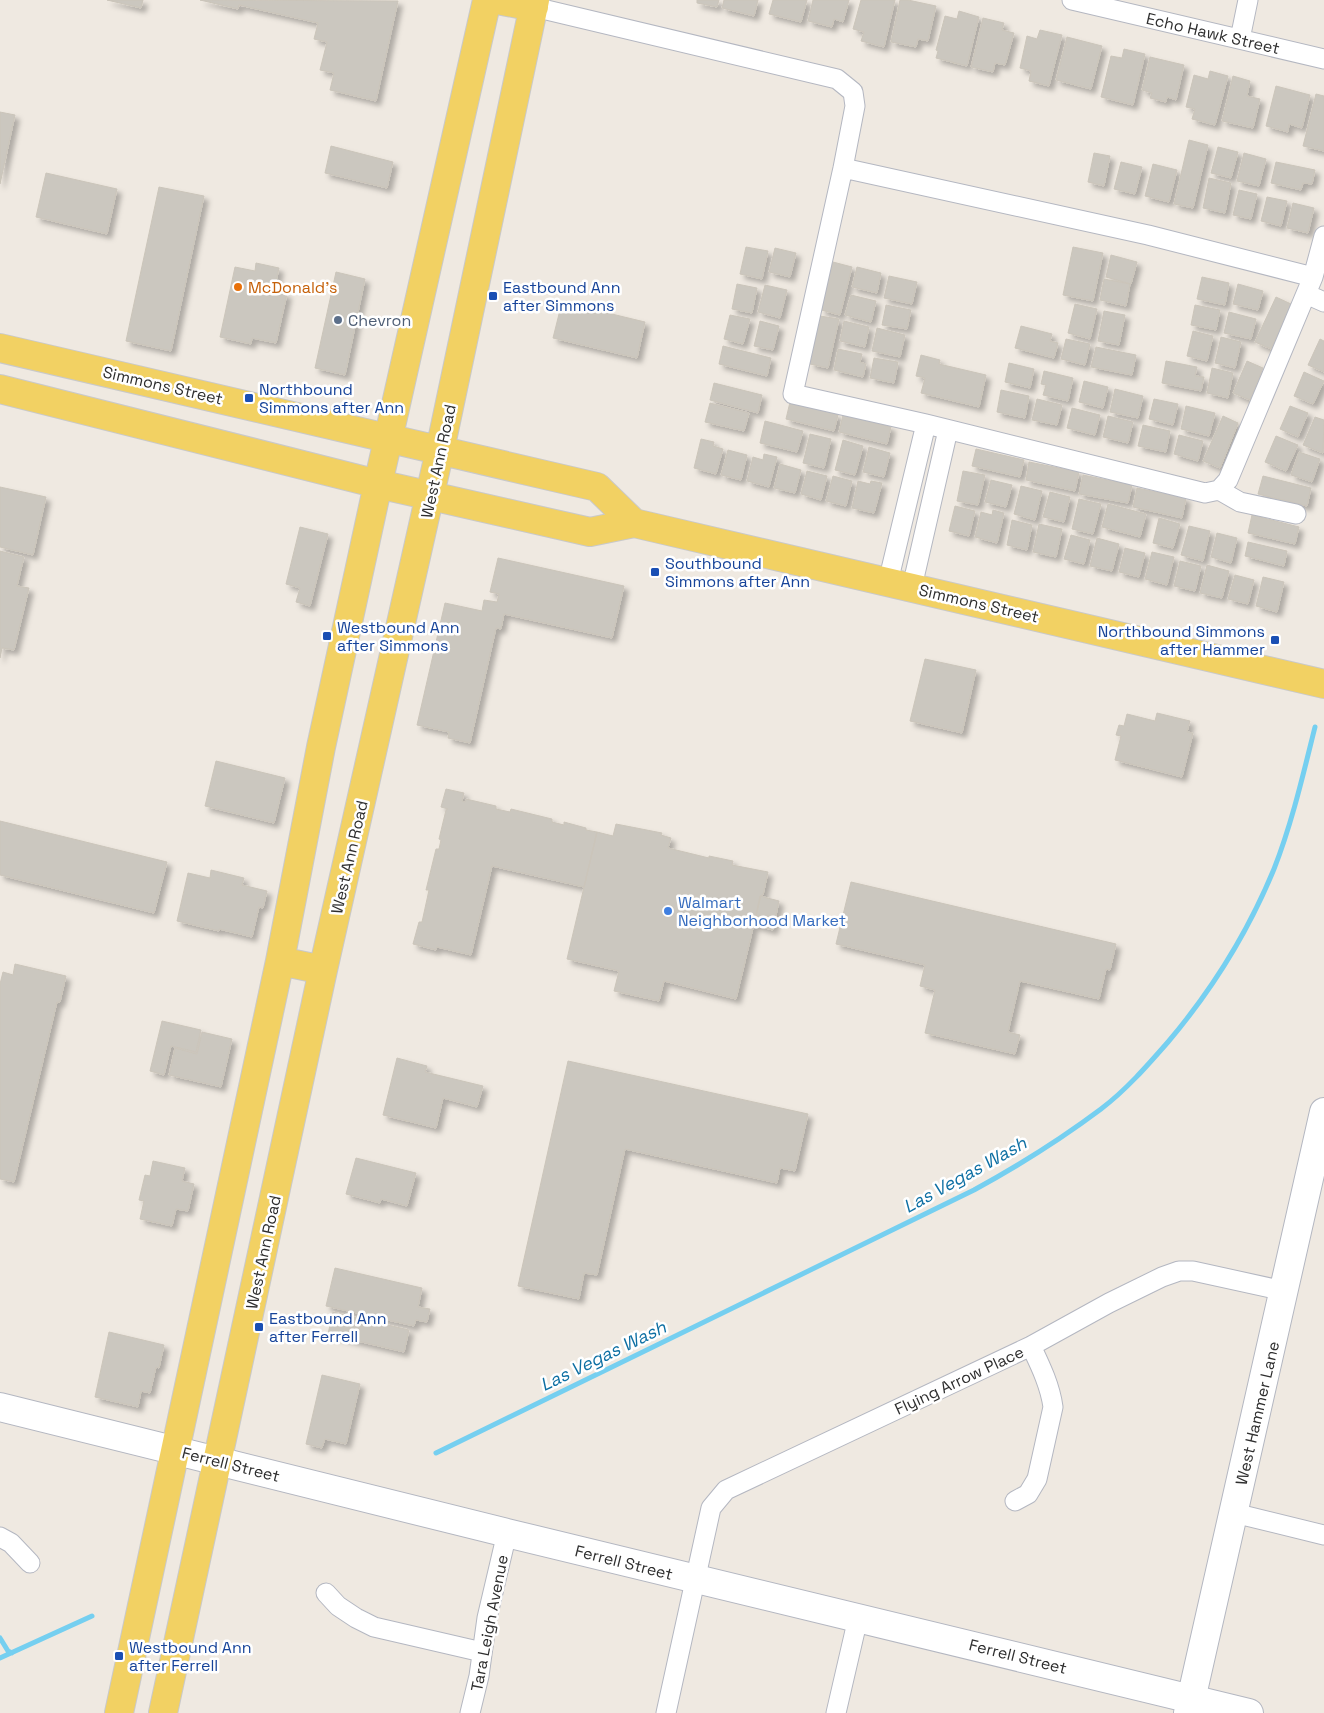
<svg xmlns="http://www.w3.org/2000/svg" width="1324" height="1713" font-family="'Space Grotesk',sans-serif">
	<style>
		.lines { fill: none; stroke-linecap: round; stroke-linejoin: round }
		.stream { stroke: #75cff0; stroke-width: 5 }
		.building { fill: #cbc7bf; stroke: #cbc5ba; filter: url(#shadow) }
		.street-casing { stroke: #b4b7c1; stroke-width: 21 }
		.secondary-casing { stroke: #b4b7c1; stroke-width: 30 }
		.primary-casing { stroke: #c9c9c9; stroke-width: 30 }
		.street { stroke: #fff; stroke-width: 19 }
		.secondary { stroke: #fff; stroke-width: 28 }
		.primary { stroke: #f2d163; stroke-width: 28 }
		.food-dot { fill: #e8710a; stroke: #fff; stroke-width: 2 }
		.transit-dot { fill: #1a4fb4; stroke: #fff; stroke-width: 2 }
		.service-dot { fill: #5c6f8a; stroke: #fff; stroke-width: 2 }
		.shop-dot { fill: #3f7fe0; stroke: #fff; stroke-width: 2 }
		.labels { text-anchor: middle; stroke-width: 5; stroke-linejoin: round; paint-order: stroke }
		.street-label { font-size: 16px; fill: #2e2e2e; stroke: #fff }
		.food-label { font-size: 16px; fill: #c56008; stroke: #fff; text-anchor: start }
		.transit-label { font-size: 16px; fill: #164399; stroke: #fff; text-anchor: start }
		.service-label { font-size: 16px; fill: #4e5e75; stroke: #fff; text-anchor: start }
		.shop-label { font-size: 16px; fill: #366cbe; stroke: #fff; text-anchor: start }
		.water-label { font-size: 18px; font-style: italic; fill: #0d6fa3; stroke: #fff }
	</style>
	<defs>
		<filter id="shadow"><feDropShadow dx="4.5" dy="4.5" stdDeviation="2.5" flood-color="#0004"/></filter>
	</defs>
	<rect width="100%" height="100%" fill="#efe9e1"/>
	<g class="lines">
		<!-- stream -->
		<path class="stream" d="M436,1453L974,1190C1018,1166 1061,1139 1101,1109C1126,1090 1147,1066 1168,1042C1212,990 1248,932 1274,869C1292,823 1303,775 1315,727
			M0,1638L8,1651L12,1653
			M0,1658L92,1616"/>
	</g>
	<!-- building -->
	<path class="building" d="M107,0H143L141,8Z
		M200,0L398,1L376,101L330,90L334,73L320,70L327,42L314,39L318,23L239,5L238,9Z
		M697,0H719L717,7L697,3Z
		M724,0H758L754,16L722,8Z
		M773,0H807L801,22L769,14Z
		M813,0H849L843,22L834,19L832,27L808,21Z
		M861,0H895L884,47L861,41L864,32L853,29Z
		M900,0H908L936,6L928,41L918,39L916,47L891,42Z
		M959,11L979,17L967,66L936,58L938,51L936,50L945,16L957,19Z
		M983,18L1004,23L1002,30L1014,33L1005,65L995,63L993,72L971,67Z
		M1040,30L1062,35L1049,86L1029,81L1031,71L1020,68L1027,36L1037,39Z
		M1067,37L1102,46L1091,89L1056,80Z
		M1124,49L1145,54L1133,105L1101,97L1111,56L1122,58Z
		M1150,57L1184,65L1176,100L1167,97L1166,102L1150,98L1152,93L1142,90Z
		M1210,71L1228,76L1215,125L1192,119L1195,109L1186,107L1194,75L1208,79Z
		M1233,76L1250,81L1247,96L1260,99L1253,128L1222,121Z
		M1276,86L1310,95L1302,128L1289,124L1288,132L1266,126Z
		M1316,94L1324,96V151L1303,146Z
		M0,112L15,115L0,184Z
		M1189,140L1208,145L1193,208L1174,204Z
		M331,146L393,162L387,188L325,173Z
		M1218,147L1238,152L1231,178L1211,173Z
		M1094,153L1110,156L1104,186L1088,182Z
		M1244,153L1266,159L1259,186L1237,181Z
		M1121,162L1142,167L1135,194L1114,189Z
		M1276,162L1315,170L1312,184L1303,183L1301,190L1271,183Z
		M1153,164L1177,170L1169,202L1145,196Z
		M46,173L117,189L107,234L36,217Z
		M1209,178L1231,183L1225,213L1203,208Z
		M159,187L204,196L171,351L126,341Z
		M1239,190L1257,194L1251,219L1233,215Z
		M1267,197L1287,201L1281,226L1261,221Z
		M1293,203L1314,208L1308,233L1287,228Z
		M746,247L768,251L762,279L740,274Z
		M1073,247L1103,253L1093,301L1063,295Z
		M775,248L796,253L790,277L769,272Z
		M1111,255L1137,262L1131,284L1106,277Z
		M833,262L852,267L840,315L821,310Z
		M256,263L279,268L274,291L287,294L276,343L252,338L251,344L220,337L235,267L255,271Z
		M857,267L881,273L877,293L852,287Z
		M336,272L365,279L345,375L315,368Z
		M889,276L917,282L912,304L884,298Z
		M1202,277L1229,283L1225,305L1197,299Z
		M1104,279L1130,284L1126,306L1100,300Z
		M737,284L757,288L752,313L732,309Z
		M1238,284L1263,291L1258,310L1233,304Z
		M765,285L787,290L780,318L758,312Z
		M851,295L876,301L871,322L845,315Z
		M1276,297L1291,304L1271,349L1255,342Z
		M562,302L645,322L637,358L553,338Z
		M1075,304L1097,309L1090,339L1068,333Z
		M886,305L911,310L907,329L882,325Z
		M1195,305L1220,310L1216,330L1191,325Z
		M1104,311L1125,315L1119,345L1098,341Z
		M1229,312L1256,319L1251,339L1224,333Z
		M730,315L750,319L743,344L724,339Z
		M820,316L839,319L828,368L810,364Z
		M760,321L779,326L773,350L754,346Z
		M844,321L869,327L865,347L840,341Z
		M1021,326L1052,334L1050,341L1058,343L1054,358L1015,348Z
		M877,328L905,335L900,357L872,351Z
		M1193,331L1213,336L1207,361L1187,356Z
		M1221,337L1241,342L1235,368L1215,363Z
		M1066,339L1090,344L1085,365L1061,359Z
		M1320,339L1324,341V372L1308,365Z
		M723,346L771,358L767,376L719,364Z
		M1096,347L1136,355L1132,375L1091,367Z
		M838,349L862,354L860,362L866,364L863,377L834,370Z
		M921,355L940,360L939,364L986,375L979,407L921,393L925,378L916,376Z
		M874,358L898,362L894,383L870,378Z
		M1166,361L1197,367L1195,376L1204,377L1201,391L1162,383Z
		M1247,361L1263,368L1250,400L1233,393Z
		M1009,363L1034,369L1030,388L1005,382Z
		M1212,368L1233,373L1228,398L1207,393Z
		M1044,371L1073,378L1068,401L1043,395L1046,385L1041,384Z
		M1304,372L1324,381L1313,404L1294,396Z
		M1084,381L1108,387L1103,408L1079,402Z
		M714,383L762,395L758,413L710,400Z
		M1115,389L1143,396L1138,418L1110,412Z
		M1001,390L1029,396L1025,418L997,412Z
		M1037,399L1062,405L1057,425L1032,420Z
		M1154,399L1178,404L1173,425L1149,419Z
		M790,402L838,415L834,431L786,419Z
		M710,403L749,413L744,431L705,422Z
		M1186,406L1215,413L1209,436L1181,429Z
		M1290,406L1308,413L1298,437L1280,429Z
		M1072,408L1100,415L1095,435L1067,428Z
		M843,415L891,427L887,444L839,432Z
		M1108,416L1133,422L1128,443L1103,437Z
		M1223,416L1238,423L1220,468L1203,461Z
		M1315,417L1324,420L1323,453L1303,445Z
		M765,421L803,431L797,452L760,443Z
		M1143,425L1170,431L1166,452L1138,446Z
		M810,434L831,439L824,468L803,463Z
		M1179,435L1203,441L1198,461L1174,454Z
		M1276,436L1298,445L1286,471L1265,462Z
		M701,439L714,442L713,446L723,449L716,474L694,468Z
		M843,440L863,446L855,475L835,470Z
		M869,447L890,453L884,477L863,472Z
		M976,449L1024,460L1020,477L972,466Z
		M728,450L747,455L741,480L721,475Z
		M1299,452L1320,459L1312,482L1291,475Z
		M764,454L777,457L769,487L747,481L753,457L763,460Z
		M1029,462L1079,472L1075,491L1026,480Z
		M780,464L801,470L795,493L774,488Z
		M807,471L827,476L821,500L801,494Z
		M963,471L985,475L978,505L957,501Z
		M1083,475L1132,485L1128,503L1079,494Z
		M833,476L852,481L846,506L826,501Z
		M1263,476L1311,488L1307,506L1258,494Z
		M991,480L1012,485L1006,507L985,502Z
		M858,481L870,484L871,481L882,483L874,513L852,508Z
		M1021,486L1042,491L1035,520L1014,514Z
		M0,487L46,497L33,555L0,547Z
		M1137,488L1186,498L1182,518L1133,507Z
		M1050,492L1070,497L1064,522L1043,517Z
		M1079,499L1101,504L1093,534L1072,529Z
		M1108,504L1146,514L1140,537L1102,527Z
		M955,506L975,511L969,536L949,531Z
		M993,510L1004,513L997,543L975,537L981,512L992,515Z
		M1252,515L1299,527L1295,544L1248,533Z
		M1159,518L1180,524L1173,548L1153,543Z
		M1012,520L1032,525L1027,550L1007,545Z
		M1039,524L1062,529L1056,557L1033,552Z
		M1189,526L1210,531L1203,561L1181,555Z
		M300,527L328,534L310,606L296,602L300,588L286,584Z
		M1217,533L1237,538L1231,563L1211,557Z
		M1071,535L1090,540L1084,564L1064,559Z
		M1097,538L1119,544L1112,571L1090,566Z
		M1248,542L1287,551L1284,566L1245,556Z
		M1125,548L1145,553L1139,577L1119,572Z
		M0,551L24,557L17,586L29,588L14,650L2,648L0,658Z
		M1152,552L1174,557L1167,585L1145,579Z
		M498,558L624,586L612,638L504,614L501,629L496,628L470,743L448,738L449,732L417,725L445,603L482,611L484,600L497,602L499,594L490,592Z
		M1180,561L1201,566L1195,591L1174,586Z
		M1207,565L1229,571L1222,598L1200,593Z
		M1235,575L1254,580L1248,604L1228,599Z
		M1263,577L1284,582L1277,612L1256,606Z
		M925,659L976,670L962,733L910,721Z
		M1157,713L1190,721L1187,732L1193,733L1182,777L1115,760L1121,736L1116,735L1119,725L1124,726L1127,714L1155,721Z
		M216,761L285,778L274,823L205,806Z
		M446,789L464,793L462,801L465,802L466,799L496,806V809L510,812L511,809L552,819V822L564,825V822L586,828V830L597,832L584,887L492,866L471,955L437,947L436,950L413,944L419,922H422L429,890H426L436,849H439L441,840L439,839L446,810L448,809L441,807Z
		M0,821L167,862L154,913L0,875Z
		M616,824L662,833L661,835L671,838L668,848L709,858V856L733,861L732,865L768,872L763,895H761L736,999L664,981L659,1001L614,991L619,971L567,959L597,832L613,836Z
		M211,870L244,878L242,885L267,891L263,908L259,907L252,937L219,929V931L177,921L188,873L210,878Z
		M851,882L1116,944L1110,970L1106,969L1099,999L1020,981L1008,1032L1020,1035L1015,1054L925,1033L935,990L920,986L925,965L836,944Z
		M760,896L779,901L773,930L754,925Z
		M15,964L66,976L60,1002H57L14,1182L0,1179V984L3,972L13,975Z
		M162,1021L201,1030L196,1052L171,1046L164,1075L150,1071Z
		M202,1032L232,1039L221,1087L169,1075L175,1048L197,1054Z
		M397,1058L427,1066L425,1072L483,1086L477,1107L443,1098L436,1128L383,1115Z
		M568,1061L808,1114L795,1171L780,1168L777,1183L625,1149L597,1275L584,1273L579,1299L518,1286Z
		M356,1158L416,1173L407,1206L381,1199L380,1203L346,1194Z
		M153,1161L185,1168L182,1181L194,1184L188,1211L176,1209L172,1226L140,1219L144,1201L139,1200L145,1175L150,1176Z
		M335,1268L422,1288L418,1307L430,1309L427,1322L416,1320L414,1326L326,1306Z
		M333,1312L409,1330L404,1352L328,1334Z
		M109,1332L164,1345L159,1368L156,1367L150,1393L141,1391L138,1407L95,1397Z
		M322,1375L360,1384L346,1444L325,1439L322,1448L306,1444Z"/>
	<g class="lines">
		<defs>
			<path id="street" d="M1072,0L1324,59
				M534,7L837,79L853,92L855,106L843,168L793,394L926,424L1205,493L1219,490L1228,480L1313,277L1324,236
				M1240,39L1248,0
				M843,168L1148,235L1313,277
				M1306,294L1324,302
				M1219,490L1240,502L1296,514
				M888,582L926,424
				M912,587L948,430
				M1015,1501L1028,1494L1037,1479L1053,1407C1050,1385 1040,1365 1031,1346
				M1234,1513L1324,1535
				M0,1537L11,1543L30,1563
				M326,1593L338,1606L356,1618L374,1627L482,1652
				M470,1713L479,1676L487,1618L507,1533
				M666,1713L711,1508L726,1490L1031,1346L1109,1303L1162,1277L1179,1271H1193L1284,1291
				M836,1713L858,1618"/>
			<path id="secondary" d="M0,1407L507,1533L1249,1713
				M1188,1713L1324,1112"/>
			<path id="primary" d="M497,0L534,7
				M0,348L597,487L634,523
				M0,389L378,484L590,532L634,523L1324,684
				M280,961L323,970
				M119,1713L280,961L321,747L378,484L487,0
				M163,1713L323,970L440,450L535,0"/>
		</defs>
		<!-- street casing -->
		<use href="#street" class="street-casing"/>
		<!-- secondary casing -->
		<use href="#secondary" class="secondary-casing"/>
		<!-- primary casing -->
		<use href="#primary" class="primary-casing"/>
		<!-- street -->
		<use href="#street" class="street"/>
		<!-- secondary -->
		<use href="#secondary" class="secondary"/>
		<!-- primary -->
		<use href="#primary" class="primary"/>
	</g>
	<!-- markers -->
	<circle class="food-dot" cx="238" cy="287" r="5"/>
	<g class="transit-dot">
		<rect x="488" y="291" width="10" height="10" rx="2.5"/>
		<rect x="244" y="393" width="10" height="10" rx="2.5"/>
		<rect x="650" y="567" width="10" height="10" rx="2.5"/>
		<rect x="322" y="631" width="10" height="10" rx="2.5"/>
		<rect x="1270" y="635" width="10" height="10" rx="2.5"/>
		<rect x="254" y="1322" width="10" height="10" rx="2.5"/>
		<rect x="114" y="1651" width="10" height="10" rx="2.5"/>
	</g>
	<circle class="service-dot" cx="338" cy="320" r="5"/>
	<circle class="shop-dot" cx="668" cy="911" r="5"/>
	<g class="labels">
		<!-- street labels -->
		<g class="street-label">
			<text transform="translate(1213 33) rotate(13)" y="6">Echo Hawk Street</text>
			<text transform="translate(163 385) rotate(13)" y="6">Simmons Street</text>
			<text transform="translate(438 461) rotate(-78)" y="6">West Ann Road</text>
			<text transform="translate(979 603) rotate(13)" y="6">Simmons Street</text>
			<text transform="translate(349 857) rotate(-77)" y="6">West Ann Road</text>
			<text transform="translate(263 1252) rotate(-78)" y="6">West Ann Road</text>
			<text transform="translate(959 1380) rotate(-25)" y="6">Flying Arrow Place</text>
			<text transform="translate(1257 1413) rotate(-77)" y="6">West Hammer Lane</text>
			<text transform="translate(231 1464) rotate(14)" y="6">Ferrell Street</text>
			<text transform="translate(624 1562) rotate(14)" y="6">Ferrell Street</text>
			<text transform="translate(489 1623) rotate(-79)" y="6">Tara Leigh Avenue</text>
			<text transform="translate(1018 1656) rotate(14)" y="6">Ferrell Street</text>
		</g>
		<!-- food labels -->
		<g class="food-label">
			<text x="248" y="293">McDonald's</text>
		</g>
		<!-- transit labels -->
		<g class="transit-label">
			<text x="503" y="293">Eastbound Ann<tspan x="503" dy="18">after Simmons</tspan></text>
			<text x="259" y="395">Northbound<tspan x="259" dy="18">Simmons after Ann</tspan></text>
			<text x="665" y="569">Southbound<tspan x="665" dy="18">Simmons after Ann</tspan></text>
			<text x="337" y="633">Westbound Ann<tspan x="337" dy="18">after Simmons</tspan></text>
			<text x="1265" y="637" text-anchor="end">Northbound Simmons<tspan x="1265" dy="18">after Hammer</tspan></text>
			<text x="269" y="1324">Eastbound Ann<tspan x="269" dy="18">after Ferrell</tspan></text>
			<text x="129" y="1653">Westbound Ann<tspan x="129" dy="18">after Ferrell</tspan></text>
		</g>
		<!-- service labels -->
		<g class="service-label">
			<text x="348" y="326">Chevron</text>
		</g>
		<!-- shop labels -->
		<g class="shop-label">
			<text x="678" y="908">Walmart<tspan x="678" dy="18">Neighborhood Market</tspan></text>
		</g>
		<!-- water labels -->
		<g class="water-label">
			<text transform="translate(965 1175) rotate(-29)" y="6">Las Vegas Wash</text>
			<text transform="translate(603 1356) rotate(-26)" y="6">Las Vegas Wash</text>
		</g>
	</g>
</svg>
